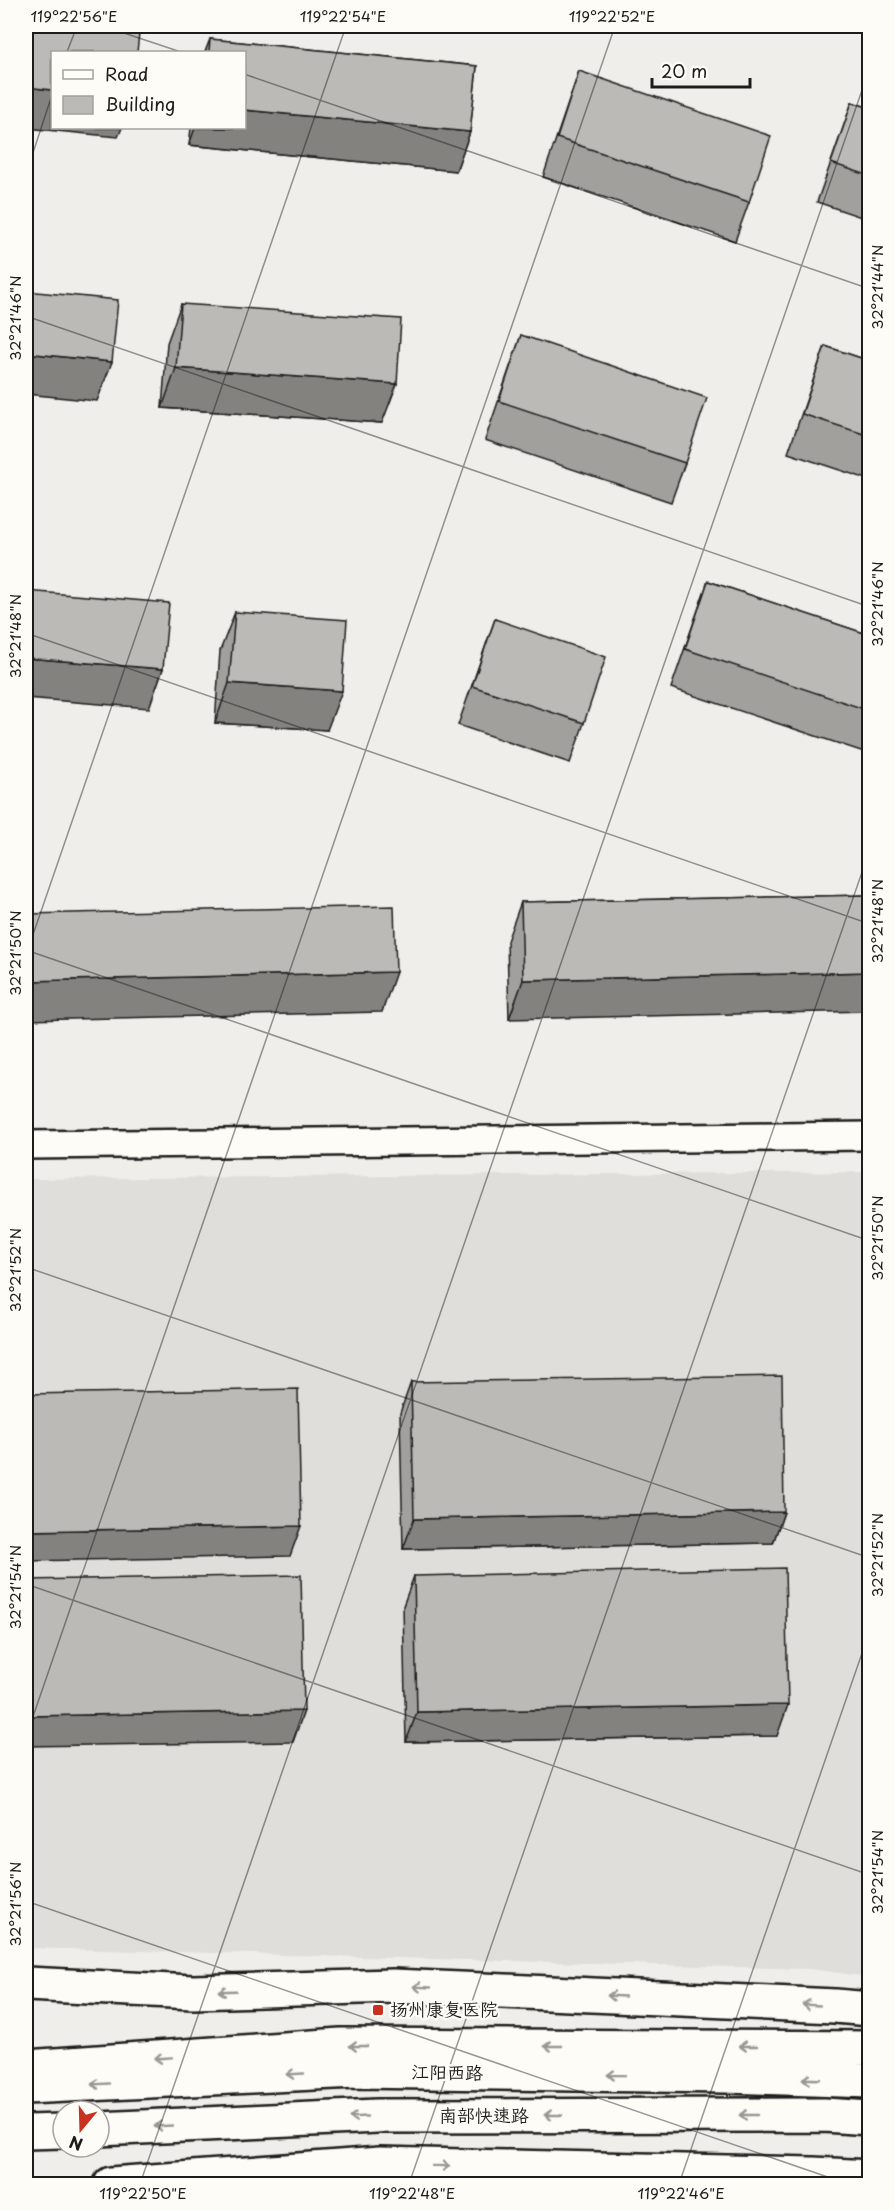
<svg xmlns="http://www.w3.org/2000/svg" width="895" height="2210" font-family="'Playpen Sans','LXGW WenKai TC',sans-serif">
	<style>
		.built { fill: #e0deda }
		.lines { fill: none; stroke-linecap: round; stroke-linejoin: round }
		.minor-casing { stroke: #1c1c1c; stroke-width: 32 }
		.secondary-casing { stroke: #1c1c1c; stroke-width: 38 }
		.trunk-casing { stroke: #1c1c1c; stroke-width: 38 }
		.minor { stroke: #fdfcf7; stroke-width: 27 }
		.secondary { stroke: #fdfcf7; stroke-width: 33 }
		.trunk { stroke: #fdfcf7; stroke-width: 33 }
		.wall { fill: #a1a09d; stroke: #1c1c1c; stroke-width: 1.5 }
		.shaded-wall { fill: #83827f; stroke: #1c1c1c; stroke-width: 1.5 }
		.building { fill: #bbbab6; stroke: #1c1c1c; stroke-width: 1.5 }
		.oneway { stroke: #989794 }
		.ticks { fill: none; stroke: #1c1c1c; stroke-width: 1.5; stroke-opacity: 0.45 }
		.poi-dot { fill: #c8321e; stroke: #fdfcf7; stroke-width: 2 }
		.labels { text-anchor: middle; stroke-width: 5; stroke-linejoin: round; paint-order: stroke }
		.poi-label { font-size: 18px; fill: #1c1c1c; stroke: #fdfcf7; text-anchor: start }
		.street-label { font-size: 18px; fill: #1c1c1c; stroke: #fdfcf7 }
		.neatline { fill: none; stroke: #1c1c1c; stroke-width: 2 }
		.ticks-label { font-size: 15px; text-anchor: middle; fill: #1c1c1c }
	</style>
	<rect width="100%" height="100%" fill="#f0eeea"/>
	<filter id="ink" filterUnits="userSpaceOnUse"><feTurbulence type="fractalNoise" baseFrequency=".0167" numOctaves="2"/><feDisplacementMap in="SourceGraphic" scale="12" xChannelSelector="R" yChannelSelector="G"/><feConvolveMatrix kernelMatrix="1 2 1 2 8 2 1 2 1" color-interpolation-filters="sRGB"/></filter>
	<g filter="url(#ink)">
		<!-- built -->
		<path class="built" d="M869,1172V1977L809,1969L26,1948V1179Z"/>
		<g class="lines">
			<defs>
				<path id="minor" d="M26,1145L870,1136"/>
				<path id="secondary" d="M26,2087L356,2071L726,2076L870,2081"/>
				<path id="trunk" d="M26,1984L193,1992L393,1986L835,2006L870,2009
					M26,2067L341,2045L870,2048
					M99,2129L377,2116L824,2115L870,2118
					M26,2132L63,2131
					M111,2184L380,2164L813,2174L870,2177"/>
			</defs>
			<!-- minor casing -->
			<use href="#minor" class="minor-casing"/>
			<!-- secondary casing -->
			<use href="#secondary" class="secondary-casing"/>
			<!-- trunk casing -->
			<use href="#trunk" class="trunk-casing"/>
			<!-- minor -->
			<use href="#minor" class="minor"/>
			<!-- secondary -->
			<use href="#secondary" class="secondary"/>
			<!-- trunk -->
			<use href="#trunk" class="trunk"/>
		</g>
		<!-- wall -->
		<path class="wall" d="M210,39L477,66L470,132L456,171L189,145L191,128H244V52H205Z
			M579,71L749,202L735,241L543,177Z
			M852,102L870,108V220L817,202Z
			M181,304L382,423L162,408L167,343Z
			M521,335L685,463L671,502L485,440Z
			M825,346L870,361V480L788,453Z
			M708,581L870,635V754L671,688Z
			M235,612L327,730L215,723L220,651Z
			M495,619L584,723L570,763L458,725Z
			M870,895L509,1019L507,941L521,902Z
			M411,1382L784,1512L773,1543L403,1549L400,1413Z
			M414,1576L777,1736L406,1742L403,1606Z"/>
		<!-- shaded-wall -->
		<path class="shaded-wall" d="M26,87L52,90V128H122L118,137L26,128Z
			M244,110L470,132L456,171L189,145L195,128H244Z
			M26,353L112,362L97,401L26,394Z
			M176,368L397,384L382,423L162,408Z
			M26,658L163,669L149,708L26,698Z
			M229,683L342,691L327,730L215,723Z
			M396,972L382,1012L26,1020V981Z
			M870,972V1011L509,1019L523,980Z
			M784,1512L773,1543L403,1549L414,1519Z
			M301,1526L290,1556L26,1561V1531Z
			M788,1705L777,1736L406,1742L417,1712Z
			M304,1711L293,1742L26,1746V1716Z"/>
		<!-- building -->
		<path class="building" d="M26,26H67L139,33L137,52H52V90L26,87Z
			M210,39L477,66L470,132L244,110V52H209Z
			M579,71L771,136L749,202L557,138Z
			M852,102L870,108V176L831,163Z
			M26,291L118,300L112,362L26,353Z
			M181,304L401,319L397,384L176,368Z
			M521,335L707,398L685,463L499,401Z
			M825,346L870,361V436L802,414Z
			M708,581L870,635V711L685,649Z
			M26,591L169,603L163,669L26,658Z
			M235,612L347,620L342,691L229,683Z
			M495,619L606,657L584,723L472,686Z
			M870,895V972L523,980L521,902Z
			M394,906L396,972L26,981V914Z
			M782,1376L784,1512L414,1519L411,1382Z
			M298,1389L301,1526L26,1531V1394Z
			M785,1568L788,1705L417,1712L414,1576Z
			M301,1575L304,1711L26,1716V1580Z"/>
		<!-- one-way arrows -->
		<defs><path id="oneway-shaft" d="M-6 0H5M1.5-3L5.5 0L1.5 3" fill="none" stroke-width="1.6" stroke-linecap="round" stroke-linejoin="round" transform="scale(1.5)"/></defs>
		<g class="oneway">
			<use href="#oneway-shaft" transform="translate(422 1987) rotate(-177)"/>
			<use href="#oneway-shaft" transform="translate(227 1991) rotate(178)"/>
			<use href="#oneway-shaft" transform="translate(616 1996) rotate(-177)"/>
			<use href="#oneway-shaft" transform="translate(811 2005) rotate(-177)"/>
			<use href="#oneway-shaft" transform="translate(358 2046) rotate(-180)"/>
			<use href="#oneway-shaft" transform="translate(553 2046) rotate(-180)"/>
			<use href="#oneway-shaft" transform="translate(748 2046) rotate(-180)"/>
			<use href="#oneway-shaft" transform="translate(163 2058) rotate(176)"/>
			<use href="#oneway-shaft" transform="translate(295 2074) rotate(177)"/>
			<use href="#oneway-shaft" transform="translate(616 2075) rotate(-179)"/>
			<use href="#oneway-shaft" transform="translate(811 2079) rotate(-178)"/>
			<use href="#oneway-shaft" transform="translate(100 2084) rotate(177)"/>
			<use href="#oneway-shaft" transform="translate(553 2115) rotate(180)"/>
			<use href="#oneway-shaft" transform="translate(748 2115) rotate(180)"/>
			<use href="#oneway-shaft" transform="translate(358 2117) rotate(177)"/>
			<use href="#oneway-shaft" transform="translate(163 2126) rotate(177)"/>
			<use href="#oneway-shaft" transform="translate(441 2166) rotate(1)"/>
		</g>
	</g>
	<!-- ticks -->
	<path class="ticks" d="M103,26L181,52M67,52L77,26M244,74L870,289M26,174L52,95M26,316L870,607M26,633L870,924M26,950L870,1241M26,955L346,26M26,1267L870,1558M26,1584L870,1875M26,1737L615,26M26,1901L848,2184M140,2184L870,67M409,2184L870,849M679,2184L870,1630"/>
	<!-- markers -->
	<rect class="poi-dot" x="372" y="2004" width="12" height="12" rx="3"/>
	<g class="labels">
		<!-- poi labels -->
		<g class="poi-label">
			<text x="390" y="2016">扬州康复医院</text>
		</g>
		<!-- street labels -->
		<g class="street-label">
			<text transform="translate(447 2073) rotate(1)" y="6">江阳西路</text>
			<text x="484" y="2122">南部快速路</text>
		</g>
	</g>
	<!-- margin -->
	<rect width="895" height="2210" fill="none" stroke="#fdfcf7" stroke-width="66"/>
	<!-- legend -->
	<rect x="51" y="51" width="195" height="78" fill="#fdfcf7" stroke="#a3a29f" stroke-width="1.5"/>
	<rect x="63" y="70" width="30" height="9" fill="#fdfcf7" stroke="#a3a29f" stroke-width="1.5"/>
	<text x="105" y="81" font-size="18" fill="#1c1c1c">Road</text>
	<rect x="63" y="96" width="30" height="18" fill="#bbbab6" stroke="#a3a29f" stroke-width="1.5"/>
	<text x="105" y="111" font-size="18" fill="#1c1c1c">Building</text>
	<!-- north arrow -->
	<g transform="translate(81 2129) rotate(199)"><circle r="28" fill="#fdfcf7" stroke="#a3a29f" stroke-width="1.5"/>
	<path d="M0-4.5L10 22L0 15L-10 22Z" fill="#c8321e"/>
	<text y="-9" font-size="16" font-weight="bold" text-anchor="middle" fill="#1c1c1c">N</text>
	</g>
	<!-- scale -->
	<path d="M652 78v9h98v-9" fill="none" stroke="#1c1c1c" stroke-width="3"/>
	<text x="661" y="78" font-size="18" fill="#1c1c1c" stroke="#fdfcf7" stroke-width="4.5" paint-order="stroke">20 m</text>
	<rect x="33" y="33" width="829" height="2144" class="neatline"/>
	<g class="ticks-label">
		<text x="74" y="22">119°22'56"E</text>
		<text x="343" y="22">119°22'54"E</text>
		<text x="612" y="22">119°22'52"E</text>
		<text transform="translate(878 287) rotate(-90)" y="5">32°21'44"N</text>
		<text transform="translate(16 318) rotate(-90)" y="5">32°21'46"N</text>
		<text transform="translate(878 604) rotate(-90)" y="5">32°21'46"N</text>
		<text transform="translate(16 636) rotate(-90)" y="5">32°21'48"N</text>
		<text transform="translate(878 921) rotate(-90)" y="5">32°21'48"N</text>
		<text transform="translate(16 953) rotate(-90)" y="5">32°21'50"N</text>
		<text transform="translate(878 1238) rotate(-90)" y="5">32°21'50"N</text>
		<text transform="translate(16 1270) rotate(-90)" y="5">32°21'52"N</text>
		<text transform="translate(878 1555) rotate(-90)" y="5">32°21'52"N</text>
		<text transform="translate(16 1587) rotate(-90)" y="5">32°21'54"N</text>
		<text transform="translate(878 1872) rotate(-90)" y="5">32°21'54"N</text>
		<text transform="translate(16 1904) rotate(-90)" y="5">32°21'56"N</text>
		<text x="143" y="2199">119°22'50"E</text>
		<text x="412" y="2199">119°22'48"E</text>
		<text x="681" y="2199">119°22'46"E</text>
	</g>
</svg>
